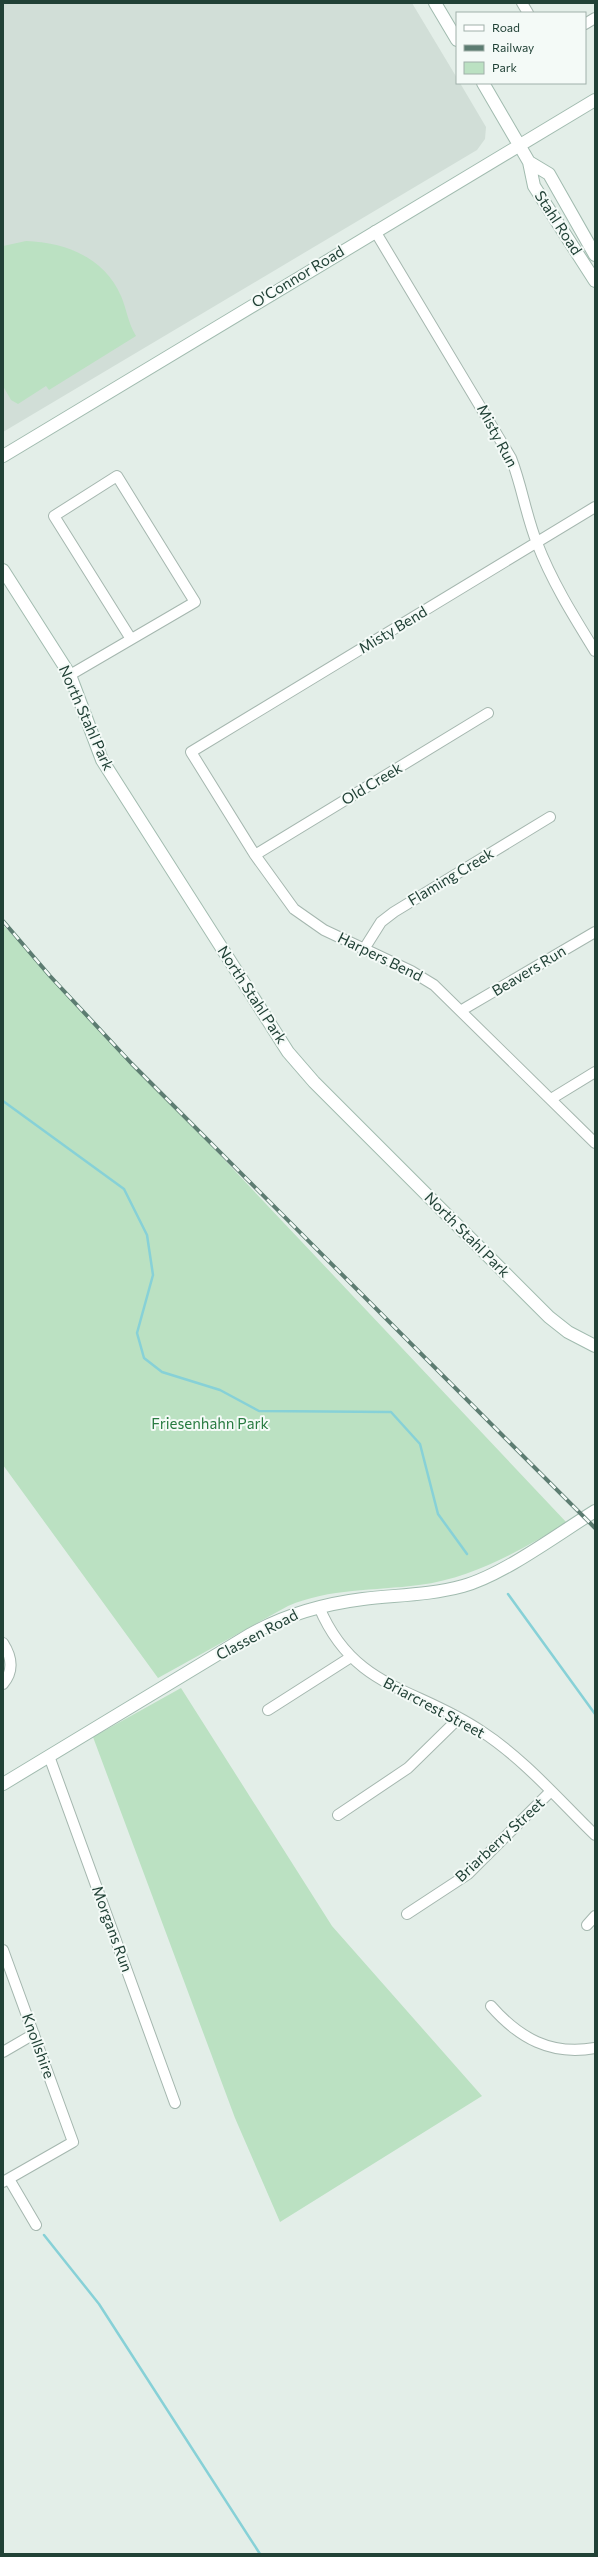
<svg xmlns="http://www.w3.org/2000/svg" width="598" height="2557" font-family="Commissioner,sans-serif">
	<style>
		.built { fill: #d1ded7 }
		.green { fill: #bbe1c2 }
		.lines { fill: none; stroke-linecap: round; stroke-linejoin: round }
		.stream { stroke: #87d1d7; stroke-width: 2.5 }
		.street-casing { stroke: #a5b7af; stroke-width: 12 }
		.secondary-casing { stroke: #a1bbaf; stroke-width: 14 }
		.street { stroke: #fff; stroke-width: 10 }
		.secondary { stroke: #fff; stroke-width: 12 }
		.rail-casing { stroke: #5c7c71; stroke-width: 4 }
		.rail { stroke: #f4faf7; stroke-width: 2.5; stroke-dasharray: 8; stroke-linecap: butt }
		.labels { text-anchor: middle; stroke-width: 4; stroke-linejoin: round; paint-order: stroke }
		.street-label { font-size: 15px; fill: #214136; stroke: #f4faf7 }
		.park-label { font-size: 15px; fill: #287b41; stroke: #f4faf7 }
	</style>
	<rect width="100%" height="100%" fill="#e3eee8"/>
	<!-- built -->
	<path class="built" d="M3,3H412L457,78V83H460L486,127L485,139L477,150L3,432Z"/>
	<!-- green -->
	<path class="green" d="M26,241C65,242 105,258 121,296C127,310 128,323 136,336L49,390L46,386L18,404L11,400L3,386V246Z
		M3,925L567,1523C520,1550 474,1578 419,1585C374,1591 330,1588 288,1606L158,1678L3,1465Z
		M181,1688L332,1926L482,2096L280,2222L235,2118L93,1737Z"/>
	<g class="lines">
		<!-- stream -->
		<path class="stream" d="M3,1101L124,1189L147,1235L153,1275L137,1333L144,1358L162,1372L220,1390L259,1411L391,1412L420,1444L438,1514L467,1554
			M508,1594L595,1714
			M44,2235L99,2304L260,2554"/>
		<defs>
			<path id="street" d="M522,3L528,13
				M585,24L595,18
				M375,231L511,458C522,486 526,516 537,543C552,582 574,617 595,651
				M595,507L191,752L255,855L294,909L324,930L411,971L434,985L595,1143
				M70,675L195,602L117,476L54,516L131,639
				M255,855L488,713
				M364,949L381,922L394,912L550,817
				M462,1010L595,932
				M551,1099L595,1072
				M319,1607C354,1690 416,1687 481,1731C524,1759 558,1799 595,1835
				M3,1643C12,1657 14,1671 3,1684
				M268,1710L351,1657
				M49,1756L175,2103
				M338,1815L408,1768L459,1718
				M407,1914L468,1874L551,1791
				M587,1925L595,1916
				M3,1950L73,2142L3,2182
				M491,2006C519,2038 551,2056 595,2048
				M3,2052L34,2034
				M9,2179L36,2225"/>
			<path id="secondary" d="M435,3L457,40
				M483,83L529,162L534,186L595,281
				M529,162L549,174L595,255
				M3,456L595,100
				M3,570L70,675L102,760L288,1052L314,1082L549,1317L568,1332L595,1346
				M3,1784L251,1634C287,1614 323,1604 363,1599C397,1595 430,1595 463,1586C503,1575 558,1534 595,1511"/>
		</defs>
		<!-- street casing -->
		<use href="#street" class="street-casing"/>
		<!-- secondary casing -->
		<use href="#secondary" class="secondary-casing"/>
		<!-- street -->
		<use href="#street" class="street"/>
		<!-- secondary -->
		<use href="#secondary" class="secondary"/>
		<defs>
			<path id="rail" d="M3,921L50,976L132,1064L595,1528"/>
		</defs>
		<!-- rail casing -->
		<use href="#rail" class="rail-casing"/>
		<!-- rail -->
		<use href="#rail" class="rail"/>
	</g>
	<g class="labels">
		<!-- street labels -->
		<g class="street-label">
			<text transform="translate(558 223) rotate(57)" y="5">Stahl Road</text>
			<text transform="translate(298 277) rotate(-31)" y="5">O'Connor Road</text>
			<text transform="translate(497 436) rotate(62)" y="5">Misty Run</text>
			<text transform="translate(393 630) rotate(-31)" y="5">Misty Bend</text>
			<text transform="translate(86 718) rotate(66)" y="5">North Stahl Park</text>
			<text transform="translate(372 784) rotate(-31)" y="5">Old Creek</text>
			<text transform="translate(451 877) rotate(-31)" y="5">Flaming Creek</text>
			<text transform="translate(380 957) rotate(26)" y="5">Harpers Bend</text>
			<text transform="translate(529 971) rotate(-31)" y="5">Beavers Run</text>
			<text transform="translate(252 995) rotate(57)" y="5">North Stahl Park</text>
			<text transform="translate(467 1235) rotate(45)" y="5">North Stahl Park</text>
			<text transform="translate(257 1635) rotate(-28)" y="5">Classen Road</text>
			<text transform="translate(434 1708) rotate(28)" y="5">Briarcrest Street</text>
			<text transform="translate(500 1840) rotate(-43)" y="5">Briarberry Street</text>
			<text transform="translate(112 1929) rotate(70)" y="5">Morgans Run</text>
			<text transform="translate(38 2046) rotate(70)" y="5">Knollshire</text>
		</g>
		<!-- park labels -->
		<g class="park-label">
			<text x="210" y="1429">Friesenhahn Park</text>
		</g>
	</g>
	<!-- border -->
	<rect width="598" height="2557" fill="none" stroke="#214136" stroke-width="8"/>
	<!-- legend -->
	<rect x="456" y="12" width="130" height="72" fill="#f4faf7" stroke="#a0b0aa"/>
	<rect x="464" y="25" width="20" height="6" fill="#ffffff" stroke="#a0b0aa"/>
	<text x="492" y="32" font-size="12" fill="#214136">Road</text>
	<rect x="464" y="45" width="20" height="6" fill="#5c7c71" stroke="#a0b0aa"/>
	<text x="492" y="52" font-size="12" fill="#214136">Railway</text>
	<rect x="464" y="62" width="20" height="12" fill="#bbe1c2" stroke="#a0b0aa"/>
	<text x="492" y="72" font-size="12" fill="#214136">Park</text>
</svg>
